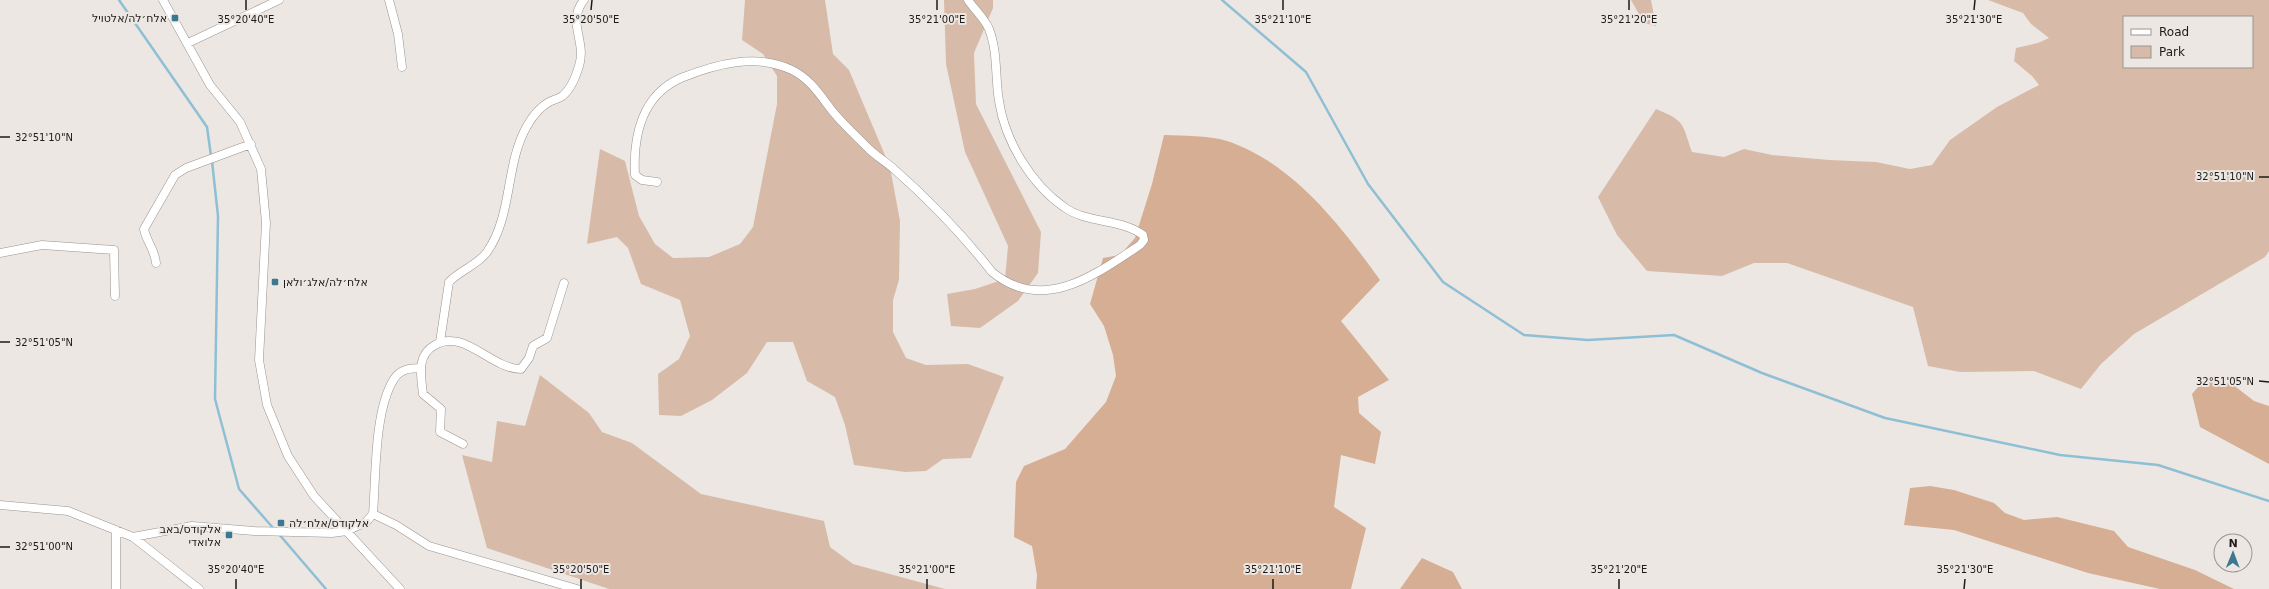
<svg xmlns="http://www.w3.org/2000/svg" width="2269" height="589" font-family="'DejaVu Sans','Noto Sans Hebrew',sans-serif">
	<style>
		.green { fill: #d7bba8; fill-rule: evenodd }
		.forest { fill: #d5ae93 }
		.lines { fill: none; stroke-linecap: round; stroke-linejoin: round }
		.stream { stroke: #8fbfd4; stroke-width: 2.5 }
		.minor-casing { stroke: #999390; stroke-width: 9 }
		.minor { stroke: #fff; stroke-width: 8 }
		.ticks { fill: none; stroke: #1d1b19; stroke-width: 1.5 }
		.poi-dot { fill: #3c788f; stroke: #ede7e3; stroke-width: 1.5 }
		.labels { text-anchor: middle; stroke-width: 4; stroke-linejoin: round; paint-order: stroke }
		.poi-label { font-size: 11px; fill: #1d1b19; stroke: #ede7e3; text-anchor: end }
		.ticks-label { font-size: 10px; text-anchor: middle; fill: #1d1b19; stroke: #ede7e3; stroke-width: 4; stroke-linejoin: round; paint-order: stroke }
	</style>
	<rect width="100%" height="100%" fill="#ede7e3"/>
	<!-- green -->
	<path class="green" d="M745,0H825L833,54L849,70L890,167L900,221L899,280L893,300V332L906,358L926,365L968,364L1004,377L971,458L943,459L926,471L905,472L854,465L845,425L835,397L807,381L793,342H767L747,373L712,400L681,416L659,415L658,374L679,359L690,336L680,300L641,284L628,248L617,237L587,244L600,149L625,161L639,216L655,244L673,258L709,257L740,244L753,227L777,104V76L763,54L742,40Z
		M944,0H993V8L974,53L976,104L1041,232L1038,273L1018,301L980,328L951,326L947,294L975,289L1005,279L1008,246L965,152L946,64Z
		M1631,0H1651L1656,26L1644,23Z
		M1988,0H2269V251L2265,257L2134,334L2101,364L2081,389L2034,371L1960,372L1928,366L1913,307L1787,263H1754L1722,276L1647,271L1617,235L1598,197L1656,109C1686,121 1682,124 1692,152L1724,157L1744,149L1772,155L1829,160L1876,162L1910,169L1932,165L1950,140L1997,107L2039,85L2032,76L2014,61L2016,48L2038,43L2049,38L2031,24L2023,13ZM2124,17H2252V67H2124Z
		M540,375L589,413L602,432L632,443L701,494L824,521L830,547L853,564L945,589H609L487,548L462,455L492,462L497,421L525,426Z"/>
	<!-- forest -->
	<path class="forest" d="M1164,135C1183,136 1208,135 1227,141C1293,163 1341,226 1380,280L1341,321L1389,380L1358,397L1359,413L1381,432L1375,464L1341,455L1334,507L1366,528L1351,589H1036L1037,575L1032,546L1014,537L1016,482L1024,466L1065,449L1106,402L1116,376L1113,355L1104,326L1090,304L1103,258L1120,255L1135,238L1152,184Z
		M2205,379L2232,384L2254,401L2269,406V464L2200,427L2192,394Z
		M1930,486L1954,490L1994,503L2005,513L2024,520L2057,517L2114,531L2128,547L2195,570L2234,589H2160L2088,573L1954,530L1904,525L1910,488Z
		M1422,558L1453,572L1462,589H1400Z"/>
	<g class="lines">
		<!-- stream -->
		<path class="stream" d="M119,0L207,127L211,156
			M1222,0L1306,72L1368,184L1443,282L1524,335L1588,340L1674,335L1762,373L1885,418L2060,455L2158,465L2269,501
			M212,161L218,216L215,399L239,489L274,529
			M278,533L326,589"/>
		<defs>
			<path id="minor" d="M163,0L210,85L240,122L261,169L266,223L259,360L267,405L288,456L314,496L400,589
				M389,0L398,34L402,67
				M188,43L279,0
				M657,182L642,180L635,175C633,136 642,95 681,78C716,64 756,53 792,70C812,80 821,97 834,113C844,125 855,135 866,146C874,155 885,161 894,169C929,200 963,235 992,272C1043,314 1095,275 1140,245L1144,240L1143,235C1120,218 1087,224 1064,207C1031,184 1005,141 999,101C995,78 998,52 989,29C985,19 974,9 968,0
				M0,253L42,245L114,250L115,296
				M156,263C155,250 146,241 144,229L175,175L186,168L251,144
				M440,342L449,282C460,270 478,265 487,252C513,215 505,164 527,126C532,117 540,107 549,102C553,100 557,99 561,97C570,91 576,76 579,66C587,41 566,22 584,0
				M463,444L440,432L441,409L423,394C421,376 416,355 435,345C464,328 491,369 521,369L529,358L533,346L547,338L564,283
				M0,505L68,511L133,537L192,526L254,531L332,533L347,531L366,522L373,514C376,477 374,410 394,379C400,369 411,368 421,368
				M373,514L396,525L429,546L577,589
				M133,537L199,589
				M116,589V530"/>
		</defs>
		<!-- minor casing -->
		<use href="#minor" class="minor-casing"/>
		<!-- minor -->
		<use href="#minor" class="minor"/>
	</g>
	<!-- ticks -->
	<path class="ticks" d="M246,10V0M591,10L592,0M937,10V0M1283,10V0M1629,10V0M1974,10L1975,0M0,137H10M2259,177H2269M0,342H10M2259,381L2269,382M0,547H10M236,589V579M581,589V579M927,589V579M1273,589V579M1619,589V579M1964,589L1965,579"/>
	<!-- markers -->
	<g class="poi-dot">
		<rect x="171" y="14" width="8" height="8" rx="2"/>
		<rect x="271" y="278" width="8" height="8" rx="2"/>
		<rect x="277" y="519" width="8" height="8" rx="2"/>
		<rect x="225" y="531" width="8" height="8" rx="2"/>
	</g>
	<g class="labels">
		<!-- poi labels -->
		<g class="poi-label">
			<text x="167" y="22">אלח׳לה/אלטויל</text>
			<text x="283" y="286" text-anchor="start">אלח׳לה/אלג׳ולאן</text>
			<text x="289" y="527" text-anchor="start">אלקודס/אלח׳לה</text>
			<text x="221" y="533">אלקודס/באב<tspan x="221" dy="13">אלואדי</tspan></text>
		</g>
	</g>
	<g class="ticks-label">
		<text x="246" y="23">35°20'40"E</text>
		<text x="591" y="23">35°20'50"E</text>
		<text x="937" y="23">35°21'00"E</text>
		<text x="1283" y="23">35°21'10"E</text>
		<text x="1629" y="23">35°21'20"E</text>
		<text x="1974" y="23">35°21'30"E</text>
		<text x="44" y="141">32°51'10"N</text>
		<text x="2225" y="180">32°51'10"N</text>
		<text x="44" y="346">32°51'05"N</text>
		<text x="2225" y="385">32°51'05"N</text>
		<text x="44" y="550">32°51'00"N</text>
		<text x="236" y="573">35°20'40"E</text>
		<text x="581" y="573">35°20'50"E</text>
		<text x="927" y="573">35°21'00"E</text>
		<text x="1273" y="573">35°21'10"E</text>
		<text x="1619" y="573">35°21'20"E</text>
		<text x="1965" y="573">35°21'30"E</text>
	</g>
	<!-- legend -->
	<rect x="2123" y="16" width="130" height="52" fill="#ede7e3" stroke="#9a9592"/>
	<rect x="2131" y="29" width="20" height="6" fill="#ffffff" stroke="#9a9592"/>
	<text x="2159" y="36" font-size="12" fill="#1d1b19">Road</text>
	<rect x="2131" y="46" width="20" height="12" fill="#d7bba8" stroke="#9a9592"/>
	<text x="2159" y="56" font-size="12" fill="#1d1b19">Park</text>
	<!-- north arrow -->
	<g transform="translate(2233 553) rotate(1)"><circle r="19" fill="#ede7e3" stroke="#9a9592"/>
	<path d="M0-3L7 15L0 10L-7 15Z" fill="#3c788f"/>
	<text y="-6" font-size="11" font-weight="bold" text-anchor="middle" fill="#1d1b19">N</text>
	</g>
</svg>
